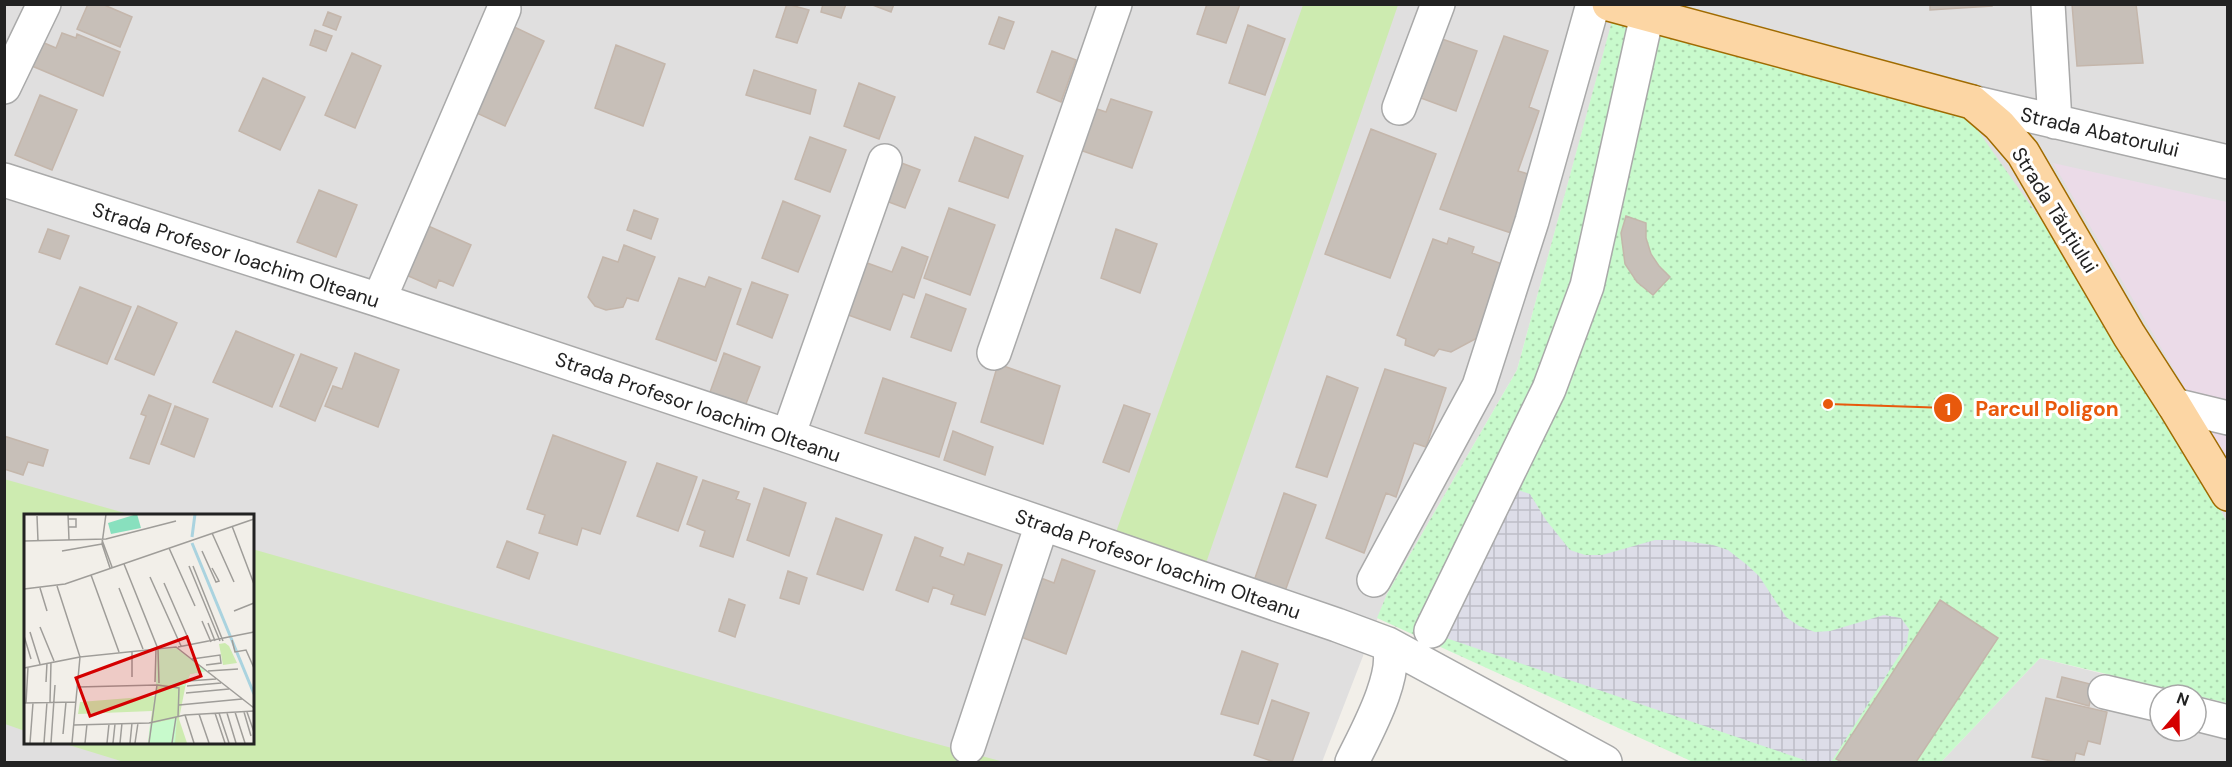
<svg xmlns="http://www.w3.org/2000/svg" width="2232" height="767" font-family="'DM Sans',sans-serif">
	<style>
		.residential { fill: #e0dfdf; fill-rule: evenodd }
		.industrial { fill: #ebdbe8 }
		.grass { fill: #cdebb0 }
		.park { fill: url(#park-dots) }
		.plaza { fill: url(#plaza-grid) }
		.building { fill: #c7bfb8; stroke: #c4b6ab; stroke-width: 1.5 }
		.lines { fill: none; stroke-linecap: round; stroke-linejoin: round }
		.minor-casing { stroke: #a9a9a9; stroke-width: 36 }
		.major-casing { stroke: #a06b00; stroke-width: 36 }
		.minor { stroke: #fff; stroke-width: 33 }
		.major { stroke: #fcd6a4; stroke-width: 33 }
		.labels { text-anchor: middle; stroke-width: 6; stroke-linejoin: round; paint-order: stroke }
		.street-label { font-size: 20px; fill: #222; stroke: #fff }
		.inset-river { fill: none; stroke: #aad3df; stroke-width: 3 }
		.inset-road { fill: none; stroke: #9f9d99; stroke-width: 1.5 }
		.view { fill: #d40000; fill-opacity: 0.15; stroke: #d40000; stroke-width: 3 }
		.inset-edge { fill: none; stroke: #222; stroke-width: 3 }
		.leader { fill: none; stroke: #e8590c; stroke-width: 2 }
		.callout-dot { fill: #e8590c; stroke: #fff; stroke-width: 2 }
		.mark-label { font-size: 18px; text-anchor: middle; font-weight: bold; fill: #fff }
		.callout-label { font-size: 21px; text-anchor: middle; font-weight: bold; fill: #e8590c; stroke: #fff; stroke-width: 6; stroke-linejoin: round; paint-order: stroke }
	</style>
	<defs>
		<pattern id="park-dots" width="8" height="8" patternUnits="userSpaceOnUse" patternTransform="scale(1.5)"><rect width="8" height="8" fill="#c8facc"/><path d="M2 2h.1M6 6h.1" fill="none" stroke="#acd6af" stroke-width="1.8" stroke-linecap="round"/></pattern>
		<pattern id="plaza-grid" width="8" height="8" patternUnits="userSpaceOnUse" patternTransform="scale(1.5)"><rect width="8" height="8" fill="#dddde8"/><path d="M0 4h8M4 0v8" fill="none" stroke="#bdbdc7"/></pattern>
	</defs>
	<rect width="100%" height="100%" fill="#f2efe9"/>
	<!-- residential -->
	<path class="residential" d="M4,5H2227V522L2180,438L1612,22L1517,370L1387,594L1322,762H5ZM26,515H252V742H26Z
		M2040,658L2187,695H2160V731H2196V697L2227,703V762H1941Z"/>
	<!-- industrial -->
	<path class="industrial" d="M2053,163L2227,202V460Z"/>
	<!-- grass -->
	<path class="grass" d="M1303,5H1398L1206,563L1116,532Z
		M4,479L132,515H26L25,731L5,724Z
		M252,549L907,736L1004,762H124L59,742H252Z"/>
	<!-- park -->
	<path class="park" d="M1612,21L1969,118L2067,257L2180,438L2227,522V703L2040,658L1941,762H1693L1377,618L1387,594L1517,370Z"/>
	<!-- plaza -->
	<path class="plaza" d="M1512,488L1530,494L1546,520L1570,550L1585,555H1602L1655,540H1677L1713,545L1728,550L1746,564L1759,576L1786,617L1799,626L1815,632L1830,631L1884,615L1901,618L1909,629L1907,643L1831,762H1810L1446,638Z"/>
	<!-- building -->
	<path class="building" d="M88,4H102L132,17L120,47L77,29Z
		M787,4L809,10L797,43L776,37Z
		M823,4H846L841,18L821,12Z
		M870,4H894L891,12Z
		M1207,4H1240L1226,43L1197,34Z
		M1930,4H1992V6L1930,10Z
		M2072,4H2136L2143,63L2077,66Z
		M328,12L341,17L336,30L323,25Z
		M999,17L1014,22L1004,49L989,44Z
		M510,25L544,41L505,126L470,110Z
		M1248,25L1285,39L1265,95L1229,83Z
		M315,30L332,36L326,51L310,45Z
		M62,33L76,38L77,34L120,52L103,96L32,66L42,42L56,48Z
		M1504,36L1548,51L1529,107L1539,111L1518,171L1535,176L1514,234L1440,209Z
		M1442,39L1477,51L1456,111L1421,98Z
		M616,45L665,64L643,126L595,108Z
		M1052,51L1076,60L1061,102L1037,92Z
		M352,53L381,66L355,128L325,115Z
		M754,70L816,90L810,114L746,95Z
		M263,78L305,97L280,150L239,131Z
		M859,83L895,97L879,139L844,126Z
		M40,95L77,110L52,170L15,155Z
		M1111,99L1152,112L1132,168L1077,149L1091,107L1106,112Z
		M1371,129L1436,154L1390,278L1325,254Z
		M810,137L846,150L830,192L795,179Z
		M975,137L1023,156L1008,198L959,181Z
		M891,159L920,170L905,208L878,198Z
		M319,190L357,205L336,257L297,242Z
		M783,201L820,216L798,272L762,258Z
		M949,208L995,225L970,295L924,278Z
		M634,210L658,219L651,239L627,230Z
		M1626,216L1646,223V238L1651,254L1659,266L1670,277L1653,295L1637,282L1625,264L1621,233Z
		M426,225L471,245L453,286L439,280L436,288L404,274Z
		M48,229L69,236L60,259L39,252Z
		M1116,229L1157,244L1140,293L1101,278Z
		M1449,238L1474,247L1472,253L1502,264L1493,285L1492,330L1451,352L1439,349L1434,356L1405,345L1406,339L1397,335L1433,239L1447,244Z
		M624,245L655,257L638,301L627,298L623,307L606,310L595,306L588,297L603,257L618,262Z
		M902,247L928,257L914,298L903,294L890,330L840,312L859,260L892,272Z
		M709,277L741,289L716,361L656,339L679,278L705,287Z
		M752,282L788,295L772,338L737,324Z
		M80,287L131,307L107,364L56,344Z
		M926,294L966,309L951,351L911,337Z
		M138,306L177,323L154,375L115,359Z
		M236,331L294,355L272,407L213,382Z
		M355,353L399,370L378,427L325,406L333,386L342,389Z
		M724,353L760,367L744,409L709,395Z
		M301,354L337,368L315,421L280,406Z
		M998,364L1060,386L1043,444L981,422Z
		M1385,369L1446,388L1426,447L1414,443L1396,497L1386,493L1364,553L1326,538Z
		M1327,376L1358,388L1327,477L1296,467Z
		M883,378L956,403L939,457L865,433Z
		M149,395L171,404L149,464L130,458L146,416L141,414Z
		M1124,405L1150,414L1129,472L1103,462Z
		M175,406L208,419L194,457L161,444Z
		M953,431L993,447L985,475L944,460Z
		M553,435L626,462L600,534L582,528L577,545L539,533L545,515L527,509Z
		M4,436L48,450L43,466L28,462L23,475L4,469Z
		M657,463L697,477L678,531L637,516Z
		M703,480L739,492L736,499L750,504L733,557L700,546L705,531L687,524Z
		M764,488L806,503L789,556L747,540Z
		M1284,493L1316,505L1284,594L1253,584Z
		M836,518L882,535L863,590L817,574Z
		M915,537L943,548L940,556L964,565L968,553L1002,565L985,615L951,604L954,595L933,587L928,602L896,590Z
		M507,541L538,553L529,579L497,567Z
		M1062,559L1095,571L1066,654L1021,637L1041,578L1054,583Z
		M788,571L807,578L799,604L780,598Z
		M729,599L745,605L735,637L719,631Z
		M1940,600L1998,638L1916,762H1842L1836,759Z
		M1242,651L1278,664L1258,724L1221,714Z
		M2062,677L2094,685L2089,706L2057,697Z
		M2046,698L2107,712L2100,744L2088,741L2084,755L2076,753L2074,762H2056L2032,757Z
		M1272,700L1309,713L1292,762H1274L1254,755Z"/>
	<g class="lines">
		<defs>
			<path id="minor" d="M2048,4L2055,122
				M4,87L44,4
				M1972,102L2228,162
				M1399,108L1438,4
				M4,180L379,300L788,436L1337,625L1388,644L1605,762
				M379,300L504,9
				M994,353L1115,4
				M2174,405L2228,418
				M788,436L885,161
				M1374,580L1479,386L1532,221L1593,4
				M1431,631L1549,389L1587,286L1647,15V4
				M2105,692L2160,705
				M2196,714L2228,722
				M968,747L1042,524
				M1352,762C1365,735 1400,673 1388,644"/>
			<path id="major" d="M1609,4L1972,102L1999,125L2023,153L2129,335L2174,405L2228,494"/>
		</defs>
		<!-- minor casing -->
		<use href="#minor" class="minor-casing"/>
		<!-- major casing -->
		<use href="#major" class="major-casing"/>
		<!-- minor -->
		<use href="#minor" class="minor"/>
		<!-- major -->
		<use href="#major" class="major"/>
	</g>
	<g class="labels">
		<!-- street labels -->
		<g class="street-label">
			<text transform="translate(2100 132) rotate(13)" y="7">Strada Abatorului</text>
			<text transform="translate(2055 210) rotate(58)" y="7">Strada Tăuțiului</text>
			<text transform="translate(236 255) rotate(18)" y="7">Strada Profesor Ioachim Olteanu</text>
			<text transform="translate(698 407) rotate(19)" y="7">Strada Profesor Ioachim Olteanu</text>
			<text transform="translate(1158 564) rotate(19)" y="7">Strada Profesor Ioachim Olteanu</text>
		</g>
	</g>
	<!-- overview -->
	<g transform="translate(24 514)">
		<rect width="230" height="230" fill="#f2efe9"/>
		<path d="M201,129L205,132L213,149L199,151L195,130ZM134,155L182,157L166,160L162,169L155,205L163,229H124L128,197L54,200L56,188L131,182Z" fill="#cdebb0"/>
		<path d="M152,134L182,157L166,160L161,172L132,170L133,136ZM153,204L151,229H124L126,210Z" fill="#c8facc"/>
		<path d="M113,0L117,14L87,20L84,9Z" fill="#88e0be"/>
		<path class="inset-river" d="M168,23L171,0M168,29L230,180"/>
		<path class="inset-road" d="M44,0L45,26M82,0L78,30L86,54M13,2L14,27M44,5H52V13H45M208,12L230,70M188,19L210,68M78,26L88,53M0,27L82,25L152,7M145,34L171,92M38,37L78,30M178,37L192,68L195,67L188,54M100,50L134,135L135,169M165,52L196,127M169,52L199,127M67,61L95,138M126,63L157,132M140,69L167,131M33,72L56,143L152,133L230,194M16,74L23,97M95,74L119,135M0,75L41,70L230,5M210,97L230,89M178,107L187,128M184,109L191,127M16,113L30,147M6,118L16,150M0,122L7,145M208,126L211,138L222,136L230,154M154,133L230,118M108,138V163M168,145L196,141L197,149L182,151M0,154L56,143L48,229M184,157L214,155M164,167L192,165M22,168L23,149M131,168L132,135M163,172L197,169M54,173L133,171L155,174L154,203M162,179L205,175M26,188L27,148M0,189L52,188M2,189L4,153M155,191L218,185M211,198L221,229M220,198L227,222M223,198L230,218M191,199L201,229M195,199L205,229M203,199L212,229M175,200L185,229M161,201L170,229M50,211L125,209L161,201L230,197M39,220L42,188M6,229L9,189M20,229L23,188M27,229L31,171M61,229L63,210M83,229L85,210M89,229L91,210M96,229L98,209M106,229L108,209M111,229L114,209M125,229L133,171M148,229L152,203"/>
		<path class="view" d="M163,123L177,162L66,202L52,164Z"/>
		<rect width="230" height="230" class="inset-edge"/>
	</g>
	<!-- callouts -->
	<path class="leader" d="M1828 404L1948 408"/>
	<g class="callout-dot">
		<circle cx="1828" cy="404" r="6"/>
		<circle cx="1948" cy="408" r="15"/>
	</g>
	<g class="mark-label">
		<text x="1948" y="415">1</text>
	</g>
	<g class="callout-label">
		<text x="2047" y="416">Parcul Poligon</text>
	</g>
	<!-- border -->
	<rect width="2232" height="767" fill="none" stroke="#222222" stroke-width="12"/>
	<!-- north arrow -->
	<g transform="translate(2178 713) rotate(20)"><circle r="28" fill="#ffffff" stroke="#a7a7a7" stroke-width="1.5"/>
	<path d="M0-4.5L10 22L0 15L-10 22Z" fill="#d40000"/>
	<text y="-9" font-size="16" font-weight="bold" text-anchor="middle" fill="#222222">N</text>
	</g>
</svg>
